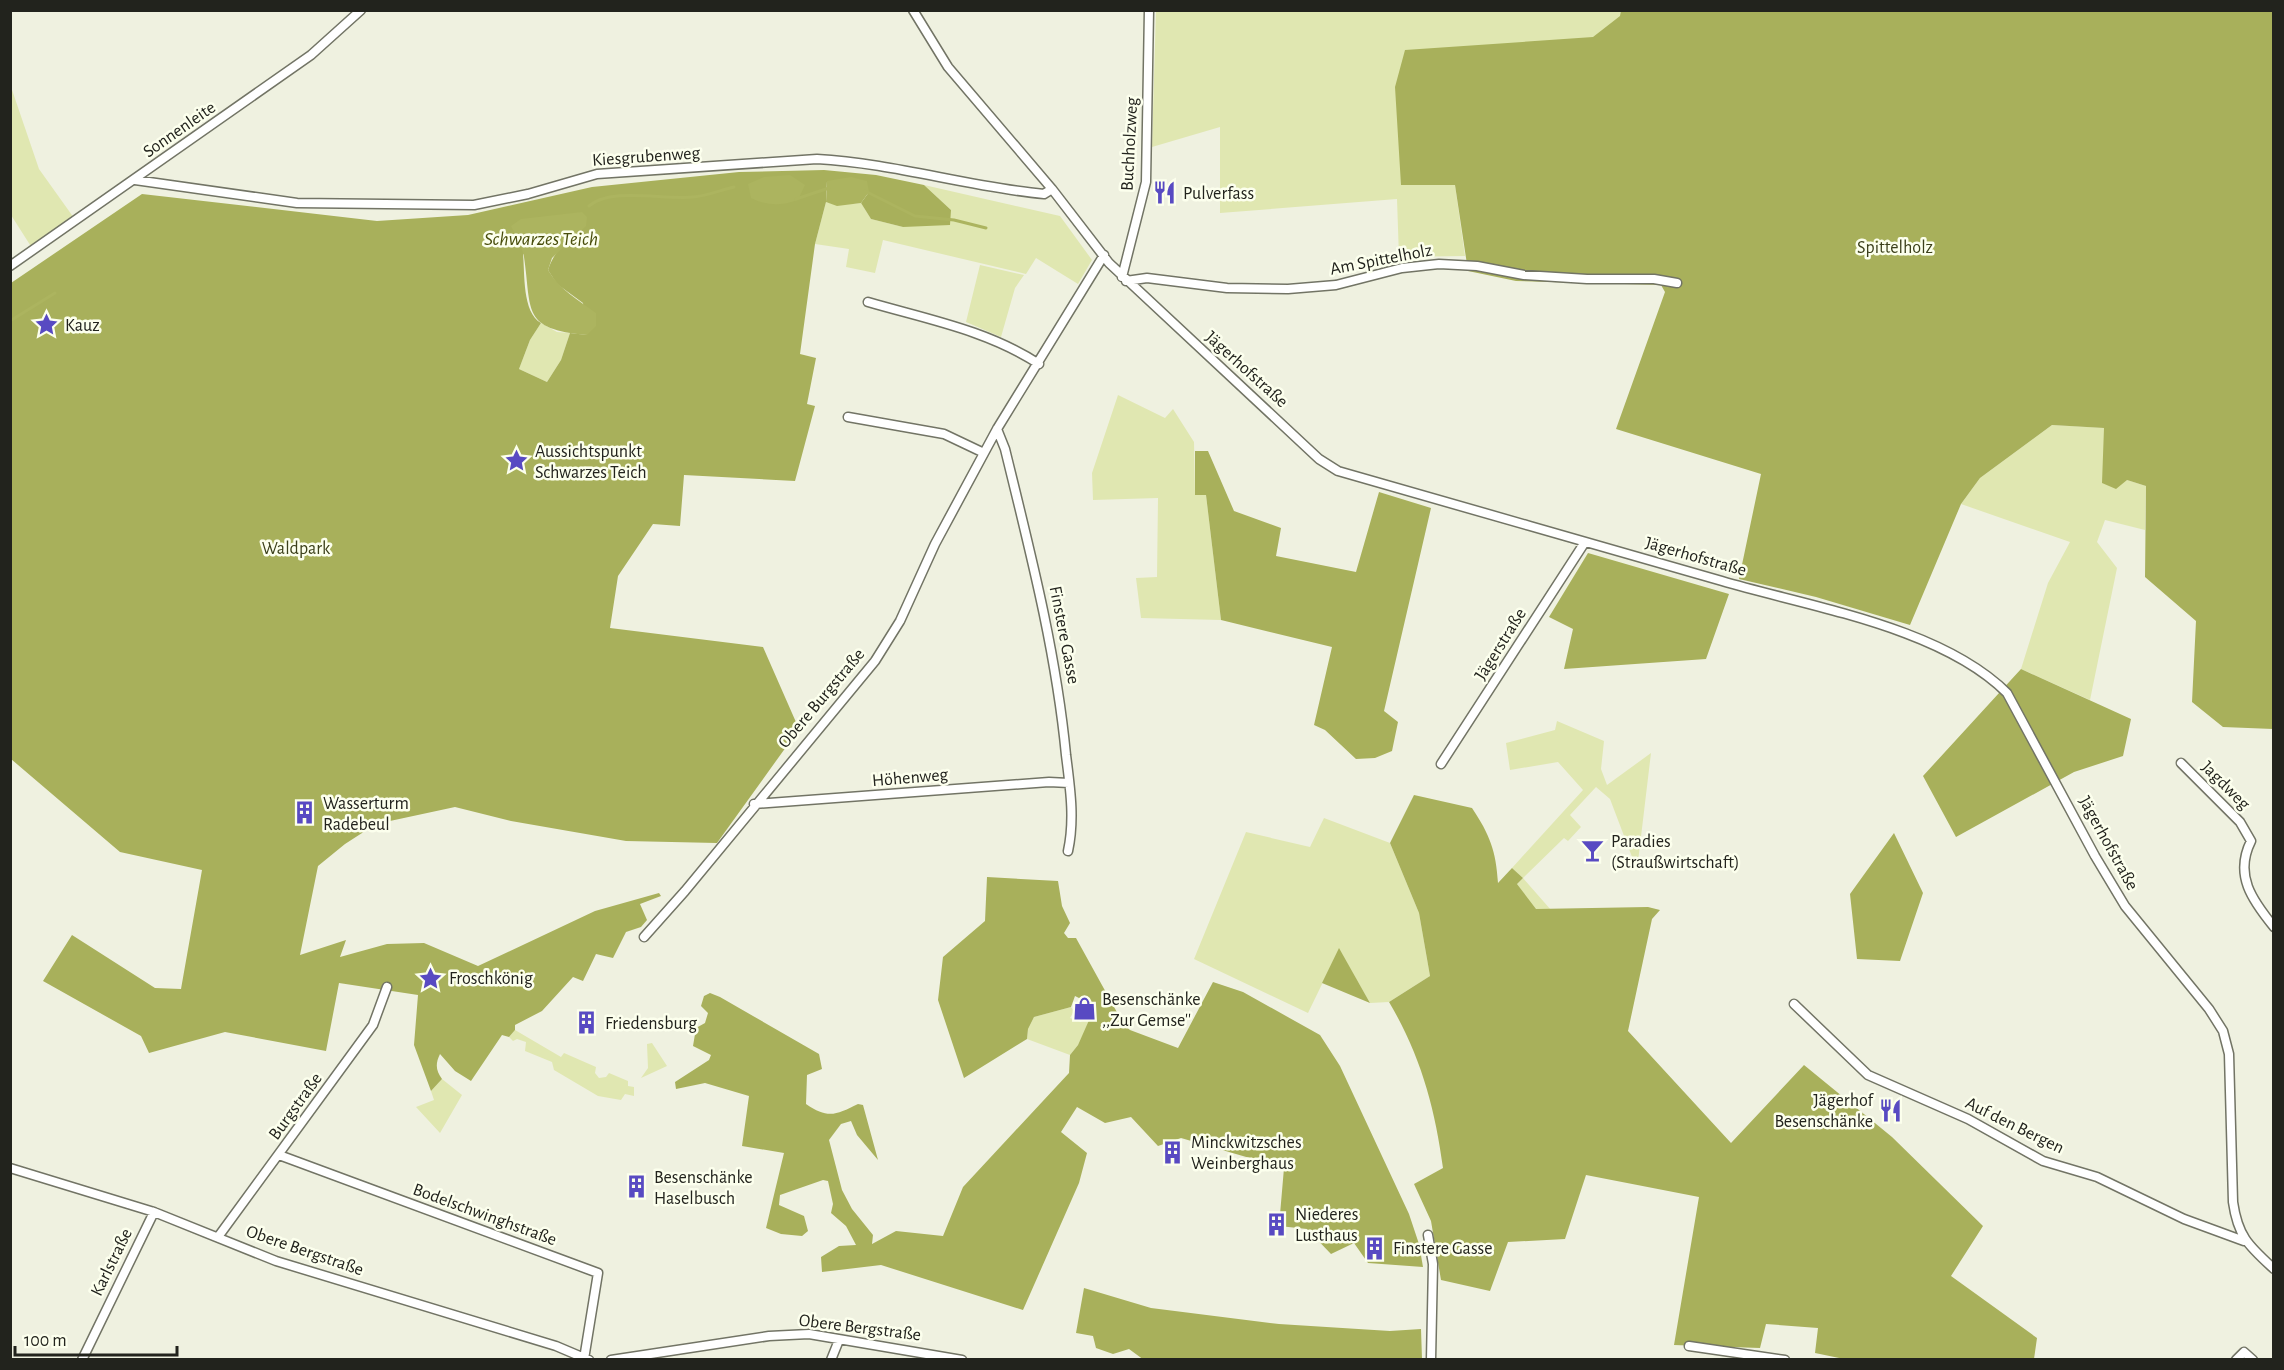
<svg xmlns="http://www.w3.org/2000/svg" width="2284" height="1370" font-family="'Alegreya Sans',sans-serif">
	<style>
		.green { fill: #e0e7b1 }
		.forest { fill: #a8b05b; fill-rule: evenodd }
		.water { fill: #acb45f }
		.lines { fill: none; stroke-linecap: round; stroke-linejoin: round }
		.stream { stroke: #acb45f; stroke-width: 3 }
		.street-casing { stroke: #727465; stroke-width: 11 }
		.street { stroke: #fff; stroke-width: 8 }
		.labels { text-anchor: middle; stroke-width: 5; stroke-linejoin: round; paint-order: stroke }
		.street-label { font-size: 18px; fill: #22231d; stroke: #fcffed }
		.poi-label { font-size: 18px; fill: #22231d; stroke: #fcffed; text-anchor: start }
		.park-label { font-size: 18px; fill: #3b3f1a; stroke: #fcffed }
		.water-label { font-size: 20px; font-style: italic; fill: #494e0c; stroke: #fcffed }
	</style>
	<rect width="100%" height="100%" fill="#eff1e0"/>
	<!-- green -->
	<path class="green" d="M1156,11H1764L1455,185L1465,256L1399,257L1397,199L1220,213V127L1152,147Z
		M10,84L39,169L74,218L32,248L11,215Z
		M924,185L1060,216L1092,260L1078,284L1036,258L1026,274L883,240L875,273L846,267L849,249L815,244L826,202L837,205L861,203L871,219L903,227L951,210Z
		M980,265L1024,275L1015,288L1001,337L966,322Z
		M541,323L557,332L570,333L561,360L547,382L519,369L530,340Z
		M1118,395L1165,418L1173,409L1194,442L1195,495H1206L1221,620L1141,618L1136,578L1157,577L1158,498L1093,500L1092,473Z
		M2052,425L2105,428L2127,480L2146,486L2145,530L2105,520L2097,542L2117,568L2090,700L2021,669L2048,583L2070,542L1961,504L1980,478Z
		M1557,721L1604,741L1601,769L1607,785L1651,753L1637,870L1610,799L1596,787L1570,815L1581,827L1568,841L1564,838L1523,878L1551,910L1535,909L1517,884L1523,878L1512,868L1583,790L1558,762L1510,770L1506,743L1555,730Z
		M1324,818L1390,843L1419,913L1430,976L1389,1002L1370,1003L1339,949L1308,1013L1194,959L1246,832L1310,847Z
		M1071,1007L1074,1011L1070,1018L1081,1022L1084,1017L1091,1019L1078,1045L1070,1055L1027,1039L1028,1029L1034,1017Z
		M515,1030L561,1057L564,1053L596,1067L595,1073L599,1078L606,1077L609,1073L628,1081V1086L634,1087V1096L625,1094L621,1100L598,1096L554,1070L552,1062L525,1051L526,1042L517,1039L513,1041L509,1037Z
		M652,1043L667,1066L641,1078L648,1068L647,1044Z
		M442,1079L462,1095L440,1133L416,1107L434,1100L431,1091Z"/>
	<!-- forest -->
	<path class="forest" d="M1621,11H2273V729L2223,727L2192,702L2196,621L2145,577L2146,486L2127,480L2116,489L2102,483L2104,428L2052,425L1980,478L1961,504L1910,625L1816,597L1739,579L1761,474L1616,429L1665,292L1661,285L1516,281L1468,271L1455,185H1401L1395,87L1405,50L1593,37L1620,16Z
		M824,170L876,175L924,185L951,210L950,225L903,227L871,219L861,203L869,192L827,181L826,202L815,244L800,354L816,358L807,404L815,406L795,481L684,475L680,526L653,524L618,576L610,628L763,647L799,729L717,843L626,841L511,821L455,807L376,824L345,844L318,866L300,955L346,940L340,957L387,944L424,943L478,966L595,911L659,893L661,896L640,904L647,920L641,927L626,932L613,958L596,954L583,981L573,977L542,1011L515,1025V1030L509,1037L502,1035L471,1081L455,1071L440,1054C435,1064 436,1071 442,1079L431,1091L414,1045L418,995L339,983L326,1051L225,1032L149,1053L141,1036L43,981L72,935L155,988L181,989L202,870L120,852L11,759V283L142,194L377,221L468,215L592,187L739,172ZM580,235C564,241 553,254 548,270L557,284L583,303L587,335L570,333L561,360L547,382L519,369L530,340L541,323C522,312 525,274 523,254Z
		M1195,451H1208L1234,511L1281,528L1276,556L1356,572L1379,492L1431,508L1384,711L1398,722L1392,751L1375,758L1356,759L1325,730L1314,725L1332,647L1221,620L1206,495H1195Z
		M1588,553L1729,594L1706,659L1564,669L1573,629L1549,617Z
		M2021,669L2131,719L2123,756L2074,772L1956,837L1923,776Z
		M1414,795L1472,808C1490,835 1496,851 1498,883L1512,868L1523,878L1517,884L1536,909L1648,907L1660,910L1652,919L1628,1031L1731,1143L1804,1065L1892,1137L1983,1226L1951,1276L2037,1338L2034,1359H1844L1815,1353L1818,1328L1766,1324L1760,1348L1674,1345L1699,1197L1586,1175L1565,1239L1508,1242L1490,1291L1441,1280L1431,1221L1414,1184L1443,1168C1435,1107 1420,1054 1389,1002L1430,976L1419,913L1390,843Z
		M1894,833L1923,893L1900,961L1857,959L1850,894Z
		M987,877L1058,881L1062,906L1070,923L1064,933L1068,938H1076L1124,1025L1130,1030L1178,1048L1213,982L1243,992L1320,1035L1340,1066L1409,1214L1419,1244L1423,1267L1368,1263L1354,1243L1331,1254L1307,1229L1279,1226L1284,1168L1181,1138L1158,1146L1131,1117L1105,1123L1077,1107L1061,1132L1087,1153L1079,1183L1023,1310L881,1265L822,1272L821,1257L839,1246L856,1245L846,1226L831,1213L833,1204L828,1181L823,1180L780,1195L779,1205L804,1216L808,1231L802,1236L781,1234L766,1228L784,1153L742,1146L749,1096L705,1083L676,1089L675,1082L709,1060L711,1055L693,1046L696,1028L705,1023L708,1013L701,1006L704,996L710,993L720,997L819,1054L822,1069L807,1075L806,1104C828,1119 836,1115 858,1104L863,1105L878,1160L857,1135L851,1121L841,1124L829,1140L842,1190L852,1209L873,1235L872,1244L896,1231L943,1236L963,1187L1069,1073L1070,1055L1078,1045L1094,1009L1093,1005L1075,996L1071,1007L1034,1017L1028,1029L1027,1039L964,1078L938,1000L943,957L985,921Z
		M1339,948L1370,1003L1322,983Z
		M1084,1288L1151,1308L1279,1324L1390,1331L1421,1329L1422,1359L1144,1360L1129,1349L1113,1354L1096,1348L1093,1336L1076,1333Z"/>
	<!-- water -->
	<path class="water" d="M790,175L805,185L798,200C781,206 767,206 751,198L748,184L764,177Z
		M851,177L867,181L869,192L861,203L837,206L826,202L827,181Z
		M582,212L587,217L586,226L552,258L548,270C560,290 577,299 596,313V326L587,335C521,329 532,311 524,257C522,246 516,236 511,226L521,219Z"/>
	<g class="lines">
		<!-- stream -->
		<path class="stream" d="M865,191L915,216L954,220L986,228
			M796,199L829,188
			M589,206C611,187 663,200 693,197C707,196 721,190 734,187
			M10,321L55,293"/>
		<defs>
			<path id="street" d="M913,10L948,67L1052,189L1109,263L1319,459L1338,471C1466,508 1594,544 1722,581C1810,607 1941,627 2007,693L2095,856L2125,906L2209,1009L2223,1031L2229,1054L2233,1202C2238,1237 2249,1246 2274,1269
				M135,180L297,203L474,205L528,194L597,174L817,159C893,163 968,187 1044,194L1052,189
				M10,266L311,55L361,10
				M1122,277L1146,182L1149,10
				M1126,281L1147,278L1227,288L1288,289L1336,285L1402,268L1439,264L1477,266L1524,275L1587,279H1654L1677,283
				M868,302C926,319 987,330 1039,364
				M848,417L944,434L984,453
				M997,429L1005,449C1030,551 1056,651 1066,755C1070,787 1075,819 1068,851
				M2181,763L2240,822L2251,841C2234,875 2252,900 2274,927
				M1441,764L1585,542
				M754,804L1049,782L1069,783
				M644,937L685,891L875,661L900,621L935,544L997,429L1104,255
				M1794,1004L1868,1075L1968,1119L2043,1161L2097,1177L2184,1219L2244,1241
				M279,1155L598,1273L584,1359
				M10,1168L154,1212L276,1261L556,1346L589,1360
				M1428,1235L1433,1264L1431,1360
				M218,1237L373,1025L387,987
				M1689,1346L1785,1360
				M82,1360L154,1212
				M611,1360L769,1336L809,1334L962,1360
				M831,1360L839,1340
				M2236,1360L2244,1352L2253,1360"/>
		</defs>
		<!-- street casing -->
		<use href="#street" class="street-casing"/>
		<!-- street -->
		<use href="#street" class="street"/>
	</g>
	<!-- icons -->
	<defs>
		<symbol id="restaurant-bare" viewBox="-9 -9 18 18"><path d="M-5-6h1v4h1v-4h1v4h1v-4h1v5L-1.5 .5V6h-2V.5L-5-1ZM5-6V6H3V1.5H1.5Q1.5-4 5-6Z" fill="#584ac2" stroke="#fcffed" stroke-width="2.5" paint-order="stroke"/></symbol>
		<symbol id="sight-bare" viewBox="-9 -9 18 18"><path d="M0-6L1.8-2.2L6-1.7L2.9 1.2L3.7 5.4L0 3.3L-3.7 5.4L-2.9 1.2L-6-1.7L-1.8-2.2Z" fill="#584ac2" stroke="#fcffed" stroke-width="2.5" paint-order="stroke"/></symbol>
		<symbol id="building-bare" viewBox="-9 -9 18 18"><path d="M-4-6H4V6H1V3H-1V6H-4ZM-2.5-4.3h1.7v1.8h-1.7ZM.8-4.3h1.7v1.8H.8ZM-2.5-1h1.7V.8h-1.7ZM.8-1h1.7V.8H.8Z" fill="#584ac2" stroke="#fcffed" stroke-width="2.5" paint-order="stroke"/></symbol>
		<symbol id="bar-bare" viewBox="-9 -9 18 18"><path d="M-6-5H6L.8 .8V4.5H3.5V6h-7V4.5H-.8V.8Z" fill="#584ac2" stroke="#fcffed" stroke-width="2.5" paint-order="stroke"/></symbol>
		<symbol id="shop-bare" viewBox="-9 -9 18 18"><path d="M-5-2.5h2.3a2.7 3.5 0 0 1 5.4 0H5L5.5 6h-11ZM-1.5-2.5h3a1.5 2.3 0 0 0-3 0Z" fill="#584ac2" stroke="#fcffed" stroke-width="2.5" paint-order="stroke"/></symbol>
	</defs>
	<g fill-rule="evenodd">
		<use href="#restaurant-bare" x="1148" y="176" width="33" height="33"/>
		<use href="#sight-bare" x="30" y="308" width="33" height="33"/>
		<use href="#sight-bare" x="500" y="444" width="33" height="33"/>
		<use href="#building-bare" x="288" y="796" width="33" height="33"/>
		<use href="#bar-bare" x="1576" y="834" width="33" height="33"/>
		<use href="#sight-bare" x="414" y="962" width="33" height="33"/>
		<use href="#shop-bare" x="1068" y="992" width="33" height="33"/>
		<use href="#building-bare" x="570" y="1006" width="33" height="33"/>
		<use href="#restaurant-bare" x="1874" y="1094" width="33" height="33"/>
		<use href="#building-bare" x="1156" y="1136" width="33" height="33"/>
		<use href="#building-bare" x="620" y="1170" width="33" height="33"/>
		<use href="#building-bare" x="1260" y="1208" width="33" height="33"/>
		<use href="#building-bare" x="1358" y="1232" width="33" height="33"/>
	</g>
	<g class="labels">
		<!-- street labels -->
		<g class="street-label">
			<text transform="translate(179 129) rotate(-35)" y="6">Sonnenleite</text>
			<text transform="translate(1129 144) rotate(-87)" y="6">Buchholzweg</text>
			<text transform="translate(646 156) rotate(-4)" y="6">Kiesgrubenweg</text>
			<text transform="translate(1381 259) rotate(-11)" y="6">Am Spittelholz</text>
			<text transform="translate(1247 369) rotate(42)" y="6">Jägerhofstraße</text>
			<text transform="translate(1696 556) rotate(16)" y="6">Jägerhofstraße</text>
			<text transform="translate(1065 635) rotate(79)" y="6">Finstere Gasse</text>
			<text transform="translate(1500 644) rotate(-58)" y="6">Jägerstraße</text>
			<text transform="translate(821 698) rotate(-50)" y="6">Obere Burgstraße</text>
			<text transform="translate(910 777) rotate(-5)" y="6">Höhenweg</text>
			<text transform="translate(2226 785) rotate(45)" y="6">Jagdweg</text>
			<text transform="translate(2109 843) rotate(61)" y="6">Jägerhofstraße</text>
			<text transform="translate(295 1106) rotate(-54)" y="6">Burgstraße</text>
			<text transform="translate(2015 1125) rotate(26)" y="6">Auf den Bergen</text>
			<text transform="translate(485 1214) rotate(20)" y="6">Bodelschwinghstraße</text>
			<text transform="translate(305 1250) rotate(19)" y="6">Obere Bergstraße</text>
			<text transform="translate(111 1262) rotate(-64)" y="6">Karlstraße</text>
			<text transform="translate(860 1327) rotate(7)" y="6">Obere Bergstraße</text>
		</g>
		<!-- poi labels -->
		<g class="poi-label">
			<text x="1183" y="199">Pulverfass</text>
			<text x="65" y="331">Kauz</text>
			<text x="535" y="457">Aussichtspunkt<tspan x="535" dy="21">Schwarzes Teich</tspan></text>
			<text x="323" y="809">Wasserturm<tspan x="323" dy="21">Radebeul</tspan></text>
			<text x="1611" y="847">Paradies<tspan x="1611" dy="21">(Straußwirtschaft)</tspan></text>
			<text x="449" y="984">Froschkönig</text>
			<text x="1102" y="1005">Besenschänke<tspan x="1102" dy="21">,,Zur Gemse''</tspan></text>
			<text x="605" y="1029">Friedensburg</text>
			<text x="1873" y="1106" text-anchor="end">Jägerhof<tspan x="1873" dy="21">Besenschänke</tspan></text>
			<text x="1191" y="1148">Minckwitzsches<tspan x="1191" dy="21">Weinberghaus</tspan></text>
			<text x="654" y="1183">Besenschänke<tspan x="654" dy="21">Haselbusch</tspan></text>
			<text x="1295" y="1220">Niederes<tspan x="1295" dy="21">Lusthaus</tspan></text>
			<text x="1393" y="1254">Finstere Gasse</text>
		</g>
		<!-- park labels -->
		<g class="park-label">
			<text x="1895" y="253">Spittelholz</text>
			<text x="296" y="554">Waldpark</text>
		</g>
		<!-- water labels -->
		<g class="water-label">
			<text x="541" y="245">Schwarzes Teich</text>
		</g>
	</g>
	<!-- border -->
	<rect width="2284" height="1370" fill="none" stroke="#22231d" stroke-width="24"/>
	<!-- scale -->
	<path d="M15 1346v9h162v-9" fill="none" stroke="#22231d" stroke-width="3"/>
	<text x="24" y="1346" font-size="18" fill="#22231d" stroke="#fcffed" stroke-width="4.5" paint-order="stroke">100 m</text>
</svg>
